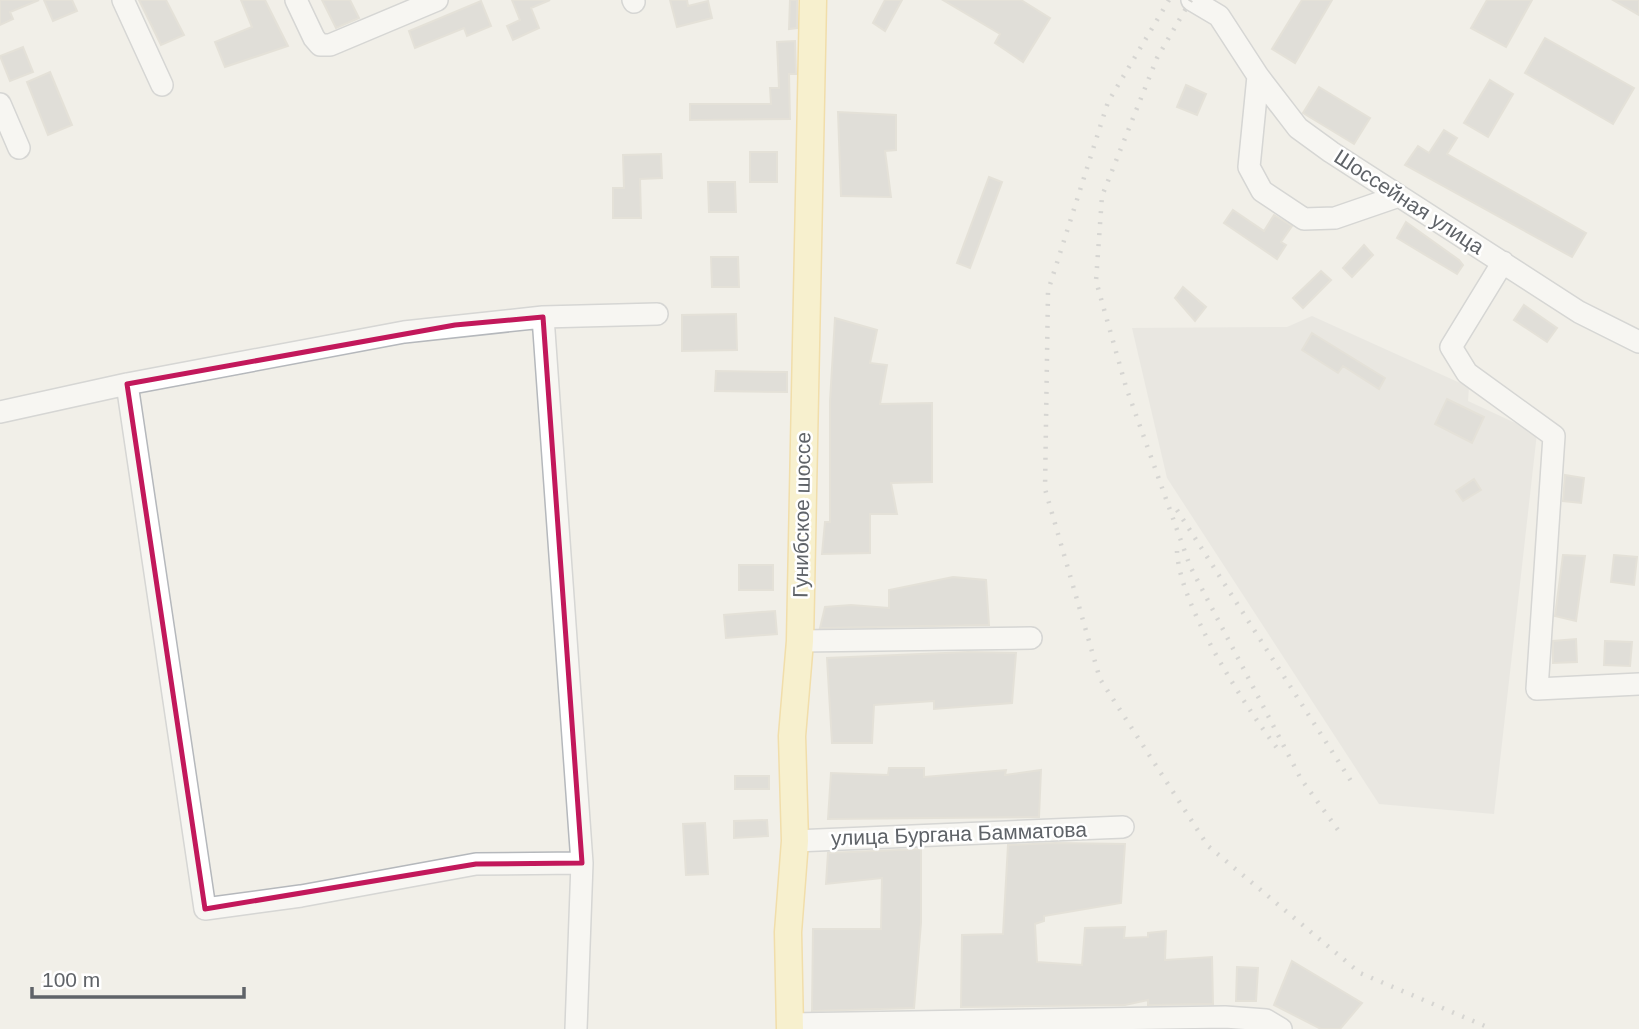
<svg xmlns="http://www.w3.org/2000/svg" width="1639" height="1029" font-family="Arial,sans-serif">
	<style>
		.industrial { fill: #e0deda }
		.building { fill: #cccac5; stroke: #d6d1c6; stroke-width: 2 }
		.lines { fill: none; stroke-linecap: round; stroke-linejoin: round }
		.minor-casing { stroke: #b5b8bc; stroke-width: 24 }
		.major-casing { stroke: #f2c960; stroke-width: 29 }
		.minor { stroke: #fff; stroke-width: 21 }
		.major { stroke: #fff2af; stroke-width: 26 }
		.rail { stroke: #b6b7b8; stroke-width: 4.5; stroke-dasharray: 2 9; stroke-linecap: butt }
		.marked { fill: none; stroke: #c2185b; stroke-width: 5; stroke-linejoin: round }
		.labels { text-anchor: middle; stroke-width: 5; stroke-linejoin: round; paint-order: stroke }
		.street-label { font-size: 21px; fill: #5f6368; stroke: #fff }
	</style>
	<rect width="100%" height="100%" fill="#f1efe8"/>
	<!-- industrial -->
	<path class="industrial" d="M1312,316L1469,387L1468,401L1537,433L1494,814L1379,804L1167,478L1132,328L1287,327Z"/>
	<!-- building -->
	<path class="building" d="M0,0H39L10,12L13,19L0,25Z
		M44,0H72L77,11L53,21Z
		M139,0H166L184,35L161,45Z
		M241,0H265L288,46L225,67L215,42L252,27Z
		M322,0H350L359,18L336,28Z
		M512,0H550L531,8L539,28L513,40L507,26L520,20Z
		M670,0H687L688,6L708,1L712,18L677,27Z
		M790,0H797V28L789,29Z
		M885,0H902L885,31L873,23Z
		M943,0H1021L1050,18L1023,62L995,43L1000,34Z
		M1302,0H1332L1295,63L1272,49Z
		M1487,0H1532L1506,47L1471,28Z
		M1613,0H1639V15Z
		M481,1L491,26L467,36L464,28L415,48L409,31Z
		M1545,38L1634,88L1613,124L1525,73Z
		M795,41L796,74H789L790,119L690,120V104H771L770,88H779L777,42Z
		M23,47L33,72L10,81L0,56Z
		M50,72L72,125L48,135L27,82Z
		M1490,80L1513,94L1488,137L1464,123Z
		M1186,85L1206,94L1197,115L1177,107Z
		M1319,87L1370,118L1354,144L1303,113Z
		M838,112L896,115V150L885,151L891,197L841,196Z
		M1444,130L1457,138L1447,154L1586,233L1572,257L1405,165L1418,146L1429,153Z
		M750,152H777V182H750Z
		M661,154L662,178L640,179L641,218H613V188H624L623,155Z
		M989,177L1002,182L970,268L957,263Z
		M708,182H735L736,212H709Z
		M1233,210L1264,231L1274,215L1292,226L1281,242L1286,245L1277,259L1224,223Z
		M1406,222L1459,260L1463,265L1457,274L1397,238Z
		M1364,245L1373,255L1352,277L1343,268Z
		M711,257H738L739,287H712Z
		M1321,271L1331,280L1303,308L1293,298Z
		M1183,287L1206,307L1195,321L1175,298Z
		M1524,305L1557,328L1547,342L1514,320Z
		M736,314L737,350L682,351V315Z
		M835,318L877,330L870,363L887,365L880,404L932,403V482L891,483L897,514H870V553L822,554L825,522H830V401Z
		M1312,333L1385,378L1379,389L1343,366L1338,373L1302,350Z
		M716,371L787,372V392L715,391Z
		M1447,399L1484,417L1472,443L1435,424Z
		M1565,475L1584,478L1581,503L1563,501Z
		M1474,479L1481,490L1463,501L1456,491Z
		M1563,555L1585,556L1576,621L1555,616Z
		M1614,555L1637,557L1634,585L1611,582Z
		M739,565H773V590H739Z
		M953,577L986,580L989,625L820,628L825,607L851,605L889,608V590Z
		M775,611L777,634L726,638L724,615Z
		M1576,639L1577,662L1553,663V641Z
		M1605,641L1632,642L1630,666L1604,665Z
		M968,652L1016,653L1012,703L934,709V701L874,705L872,743H832L827,658Z
		M889,768H924V777L1006,770L1005,775L1041,770L1039,817L828,819L831,773L888,775Z
		M735,776H769V789H735Z
		M767,820L768,836L734,838V821Z
		M705,823L708,874L686,875L683,824Z
		M1055,843L1125,844L1121,903L1044,916V921L1035,924L1037,962L1082,965L1085,928L1125,927L1124,938L1148,937V933L1166,931L1165,960L1212,957L1213,1004L1148,1005V1000L1125,1005L961,1007L962,935L1003,934L1008,845Z
		M921,849V923L914,1008L812,1011L813,929H881L882,878L826,884L828,853Z
		M1292,961L1362,1003L1340,1029H1321L1274,1005Z
		M1237,967L1258,968L1256,1001H1236Z"/>
	<g class="lines">
		<defs>
			<path id="minor" d="M123,0L162,85
				M296,0L314,38L320,45H330L437,0
				M633,0L634,2
				M1192,0L1219,16L1258,76L1298,128L1331,152L1579,312L1639,342
				M1258,76L1249,167L1262,191L1304,219L1335,218L1399,196
				M0,104L19,148
				M1503,262L1451,347L1467,373L1554,436L1537,689L1639,684
				M543,317L582,863L576,1029
				M127,384L205,909L301,896L476,864L582,863
				M0,412L127,384L404,332L543,317L657,314
				M800,641L1031,638
				M795,841L1123,827
				M790,1024L1225,1017L1266,1020L1281,1029"/>
			<path id="major" d="M790,1029L788,932L795,841L792,736L800,641L813,0"/>
		</defs>
		<!-- minor casing -->
		<use href="#minor" class="minor-casing"/>
		<!-- major casing -->
		<use href="#major" class="major-casing"/>
		<!-- minor -->
		<use href="#minor" class="minor"/>
		<!-- major -->
		<use href="#major" class="major"/>
		<!-- rail -->
		<path class="rail" d="M1169,0L1108,102L1048,291L1045,489L1100,679L1208,846L1360,973L1492,1029
			M1191,0L1157,58L1102,196L1096,281L1126,387L1190,566L1301,779L1341,834
			M1177,510L1351,781
			M1177,551C1179,605 1244,705 1277,748"/>
	</g>
	<!-- marked area -->
	<path d="M0 0H1639V1029H0ZM543,317L582,863L476,864L205,909L127,384L455,325Z" fill="#f1efe8" fill-opacity=".55" fill-rule="evenodd"/>
	<path class="marked" d="M543,317L582,863L476,864L205,909L127,384L455,325Z"/>
	<g class="labels">
		<!-- street labels -->
		<g class="street-label">
			<text transform="translate(1409 202) rotate(33)" y="7">Шоссейная улица</text>
			<text transform="translate(802 515) rotate(-89)" y="7">Гунибское шоссе</text>
			<text transform="translate(959 834) rotate(-2)" y="7">улица Бургана Бамматова</text>
		</g>
	</g>
	<!-- scale -->
	<path d="M32 987v10h212v-10" fill="none" stroke="#5f6368" stroke-width="3.5"/>
	<text x="42" y="987" font-size="21" fill="#5f6368" stroke="#ffffff" stroke-width="5" paint-order="stroke">100 m</text>
</svg>
